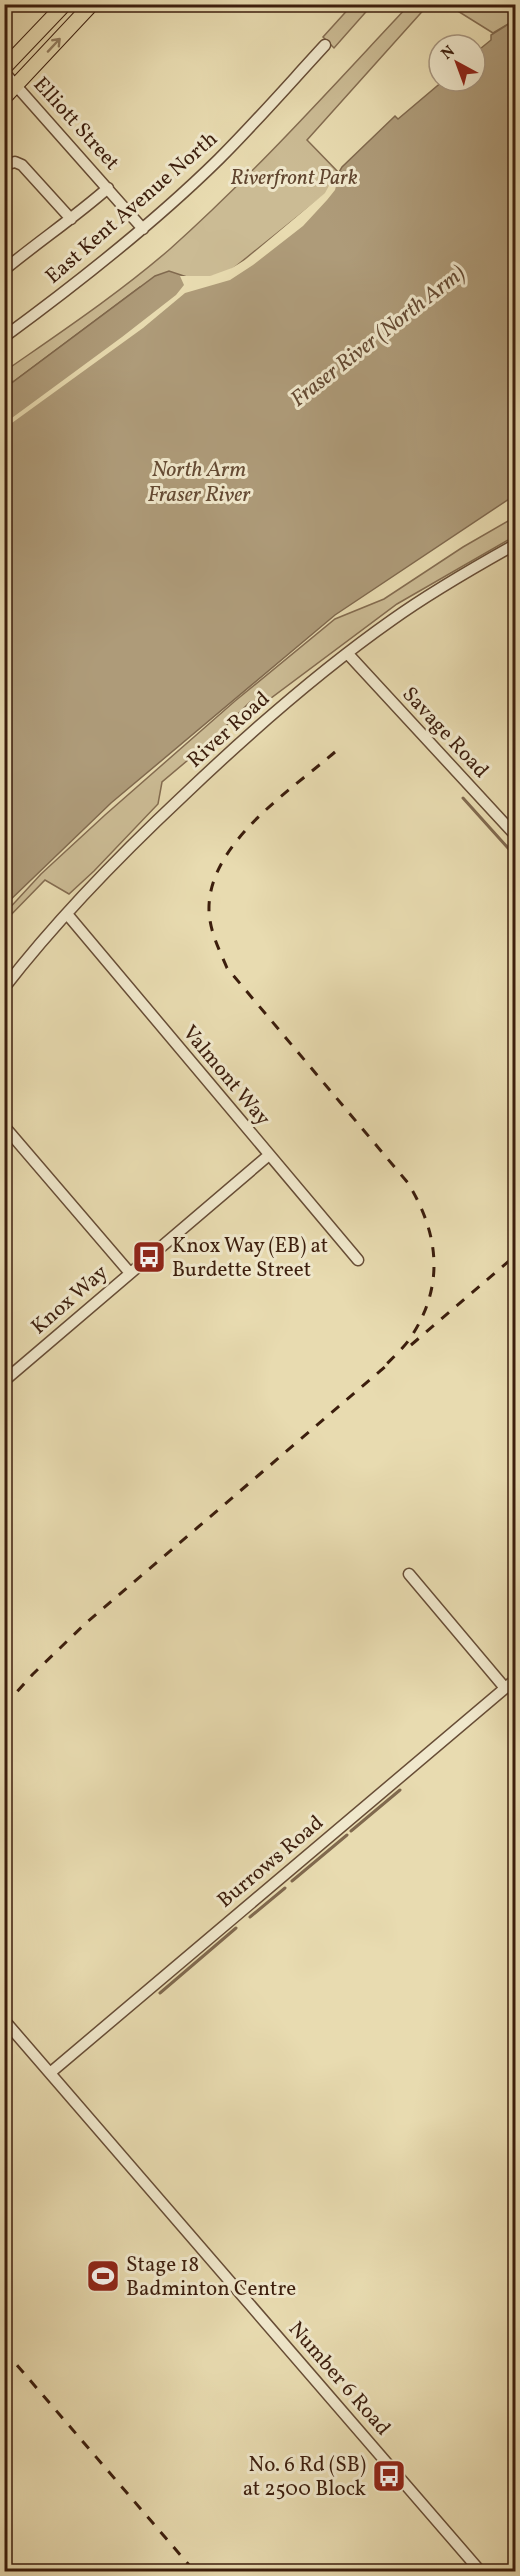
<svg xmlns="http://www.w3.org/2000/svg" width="520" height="2576" font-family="Vollkorn,serif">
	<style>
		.green { fill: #cbbb94; stroke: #846c50; stroke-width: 1.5 }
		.water { fill: #ae9b79; stroke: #80694e; stroke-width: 1.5 }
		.pier { fill: #e8dbb0 }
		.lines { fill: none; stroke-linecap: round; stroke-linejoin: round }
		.stream { stroke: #80694e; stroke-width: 3 }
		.minor-casing { stroke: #674d36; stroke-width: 13 }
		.major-casing { stroke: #3c1e0d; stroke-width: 16 }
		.minor { stroke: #f0e8cc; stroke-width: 10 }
		.major { stroke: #e8dbb0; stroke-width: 14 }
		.rail { stroke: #3c1e0d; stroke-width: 3; stroke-dasharray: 10 10; stroke-linecap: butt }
		.oneway { stroke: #927c5e }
		.labels { text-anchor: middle; stroke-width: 6; stroke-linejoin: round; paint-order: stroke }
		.street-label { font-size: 21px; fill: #3c1e0d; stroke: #f0e8cc }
		.park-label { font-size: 21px; font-style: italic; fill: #60452f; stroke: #f0e8cc }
		.poi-label { font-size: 21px; fill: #3c1e0d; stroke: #f0e8cc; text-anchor: start }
		.water-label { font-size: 22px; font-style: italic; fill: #644a33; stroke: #f0e8cc }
	</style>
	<rect width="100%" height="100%" fill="#e8dbb0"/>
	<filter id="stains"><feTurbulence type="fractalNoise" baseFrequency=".00333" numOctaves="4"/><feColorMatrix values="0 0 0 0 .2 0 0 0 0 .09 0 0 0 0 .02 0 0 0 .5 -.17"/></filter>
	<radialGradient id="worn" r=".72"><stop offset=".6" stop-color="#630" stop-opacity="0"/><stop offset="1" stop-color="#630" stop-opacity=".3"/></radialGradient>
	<!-- green -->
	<path class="green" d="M352,5H372L334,48L323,37Z
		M409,5H428L307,140L338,172L327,193L225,275L140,287L5,388V371C61,332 118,294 170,249C255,173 331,88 409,5Z
		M448,5H515V20L493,33Z
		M515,517V536L397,604L271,698L250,702L214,738L162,782L158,804L94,871L69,894L45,880L5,921V913L41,874L105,815L235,701L335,619L384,599L463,547Z"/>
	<!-- water -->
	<path class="water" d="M515,20V495L335,615L111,803L5,905V388L155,276L169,271L193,279L225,275L245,261L327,193L342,167L395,116L398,119L443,81H475V53L491,40V35Z"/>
	<!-- pier -->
	<path class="pier" d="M337,171L339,174L335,190L327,200L303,226L253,265L230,280L185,293L143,328L5,428V423L122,337L176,295L184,285L180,276H210L232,268L245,260L325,193Z"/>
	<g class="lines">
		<!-- stream -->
		<path class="stream" d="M463,798L516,857
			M351,1831L400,1790
			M292,1881L347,1835
			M250,1917L285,1888
			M160,1993L236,1928"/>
		<defs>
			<path id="minor" d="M4,72L143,229
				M4,165L15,162L22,165L71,219
				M4,270C38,242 75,217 108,188
				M4,337C79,282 153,224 219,159C256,122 290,83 325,45
				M348,654L516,836
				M67,914L358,1260
				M4,988C58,918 120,855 184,795C249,733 318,672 392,620C431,592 473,568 516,544
				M4,1126L130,1273
				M4,1381L269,1155
				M409,1574L505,1688
				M4,2020L481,2572
				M50,2073L516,1679"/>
			<path id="major" d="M4,68L65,4
				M4,98L92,4"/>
		</defs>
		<!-- minor casing -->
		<use href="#minor" class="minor-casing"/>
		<!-- major casing -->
		<use href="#major" class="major-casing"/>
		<!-- minor -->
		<use href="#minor" class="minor"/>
		<!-- major -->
		<use href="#major" class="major"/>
		<!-- rail -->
		<path class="rail" d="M335,752C290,791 207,844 209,911C210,932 219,949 227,968L408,1183C439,1234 445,1285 411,1337C403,1349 390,1360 380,1371
			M411,1345L516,1255
			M4,1706L33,1674L86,1623L386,1366
			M4,2350L195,2572"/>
	</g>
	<!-- one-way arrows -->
	<defs><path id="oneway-shaft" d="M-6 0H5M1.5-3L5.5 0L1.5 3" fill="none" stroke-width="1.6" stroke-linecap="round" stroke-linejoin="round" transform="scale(1.5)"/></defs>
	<use class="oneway" href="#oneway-shaft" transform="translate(54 45) rotate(-47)"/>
	<!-- icons -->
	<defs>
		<symbol id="bus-square" viewBox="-11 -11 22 22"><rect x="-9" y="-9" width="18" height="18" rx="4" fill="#8f2418" stroke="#f0e8cc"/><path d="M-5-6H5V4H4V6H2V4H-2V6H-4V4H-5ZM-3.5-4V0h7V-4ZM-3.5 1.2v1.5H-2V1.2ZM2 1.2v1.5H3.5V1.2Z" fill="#fff"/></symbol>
		<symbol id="stadium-square" viewBox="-11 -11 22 22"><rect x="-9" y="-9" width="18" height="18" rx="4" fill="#8f2418" stroke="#f0e8cc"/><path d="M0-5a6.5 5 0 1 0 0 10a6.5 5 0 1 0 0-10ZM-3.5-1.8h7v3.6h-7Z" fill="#fff"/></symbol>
	</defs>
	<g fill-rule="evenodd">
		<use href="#bus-square" x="130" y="1238" width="38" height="38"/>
		<use href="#stadium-square" x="84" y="2257" width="38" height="38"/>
		<use href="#bus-square" x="370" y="2457" width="38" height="38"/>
	</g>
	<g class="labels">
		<!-- street labels -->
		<g class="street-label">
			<text transform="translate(77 123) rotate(48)" y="7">Elliott Street</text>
			<text transform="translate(131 207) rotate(-41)" y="7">East Kent Avenue North</text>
			<text transform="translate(228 729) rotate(-42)" y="7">River Road</text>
			<text transform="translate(446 732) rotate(47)" y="7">Savage Road</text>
			<text transform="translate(227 1075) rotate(50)" y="7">Valmont Way</text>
			<text transform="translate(69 1299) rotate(-41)" y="7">Knox Way</text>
			<text transform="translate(270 1861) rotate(-40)" y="7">Burrows Road</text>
			<text transform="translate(340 2378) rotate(49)" y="7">Number 6 Road</text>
		</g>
		<!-- park labels -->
		<g class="park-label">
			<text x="294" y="184">Riverfront Park</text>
		</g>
		<!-- poi labels -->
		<g class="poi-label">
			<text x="172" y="1252">Knox Way (EB) at<tspan x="172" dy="24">Burdette Street</tspan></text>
			<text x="126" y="2271">Stage 18<tspan x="126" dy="24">Badminton Centre</tspan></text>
			<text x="366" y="2471" text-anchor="end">No. 6 Rd (SB)<tspan x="366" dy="24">at 2500 Block</tspan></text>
		</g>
		<!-- water labels -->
		<g class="water-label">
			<text transform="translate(377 335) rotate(-38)" y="8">Fraser River (North Arm)</text>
			<text x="199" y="476">North Arm<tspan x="199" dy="25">Fraser River</tspan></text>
		</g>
	</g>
	<!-- margin -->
	<rect width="520" height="2576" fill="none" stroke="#e8dbb0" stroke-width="24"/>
	<rect x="6" y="6" width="508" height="2564" fill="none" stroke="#3c1e0d" stroke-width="3"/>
	<rect x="12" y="12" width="496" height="2552" fill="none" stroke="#3c1e0d" stroke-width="1.5"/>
	<!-- north arrow -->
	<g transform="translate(457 63) rotate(319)"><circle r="28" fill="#f0e8cc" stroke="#a89780" stroke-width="1.5"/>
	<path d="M0-4.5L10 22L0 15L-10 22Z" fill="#8f2418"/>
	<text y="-9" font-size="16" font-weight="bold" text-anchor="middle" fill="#3c1e0d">N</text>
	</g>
	<rect width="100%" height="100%" filter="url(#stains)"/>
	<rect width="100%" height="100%" fill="url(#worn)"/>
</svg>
